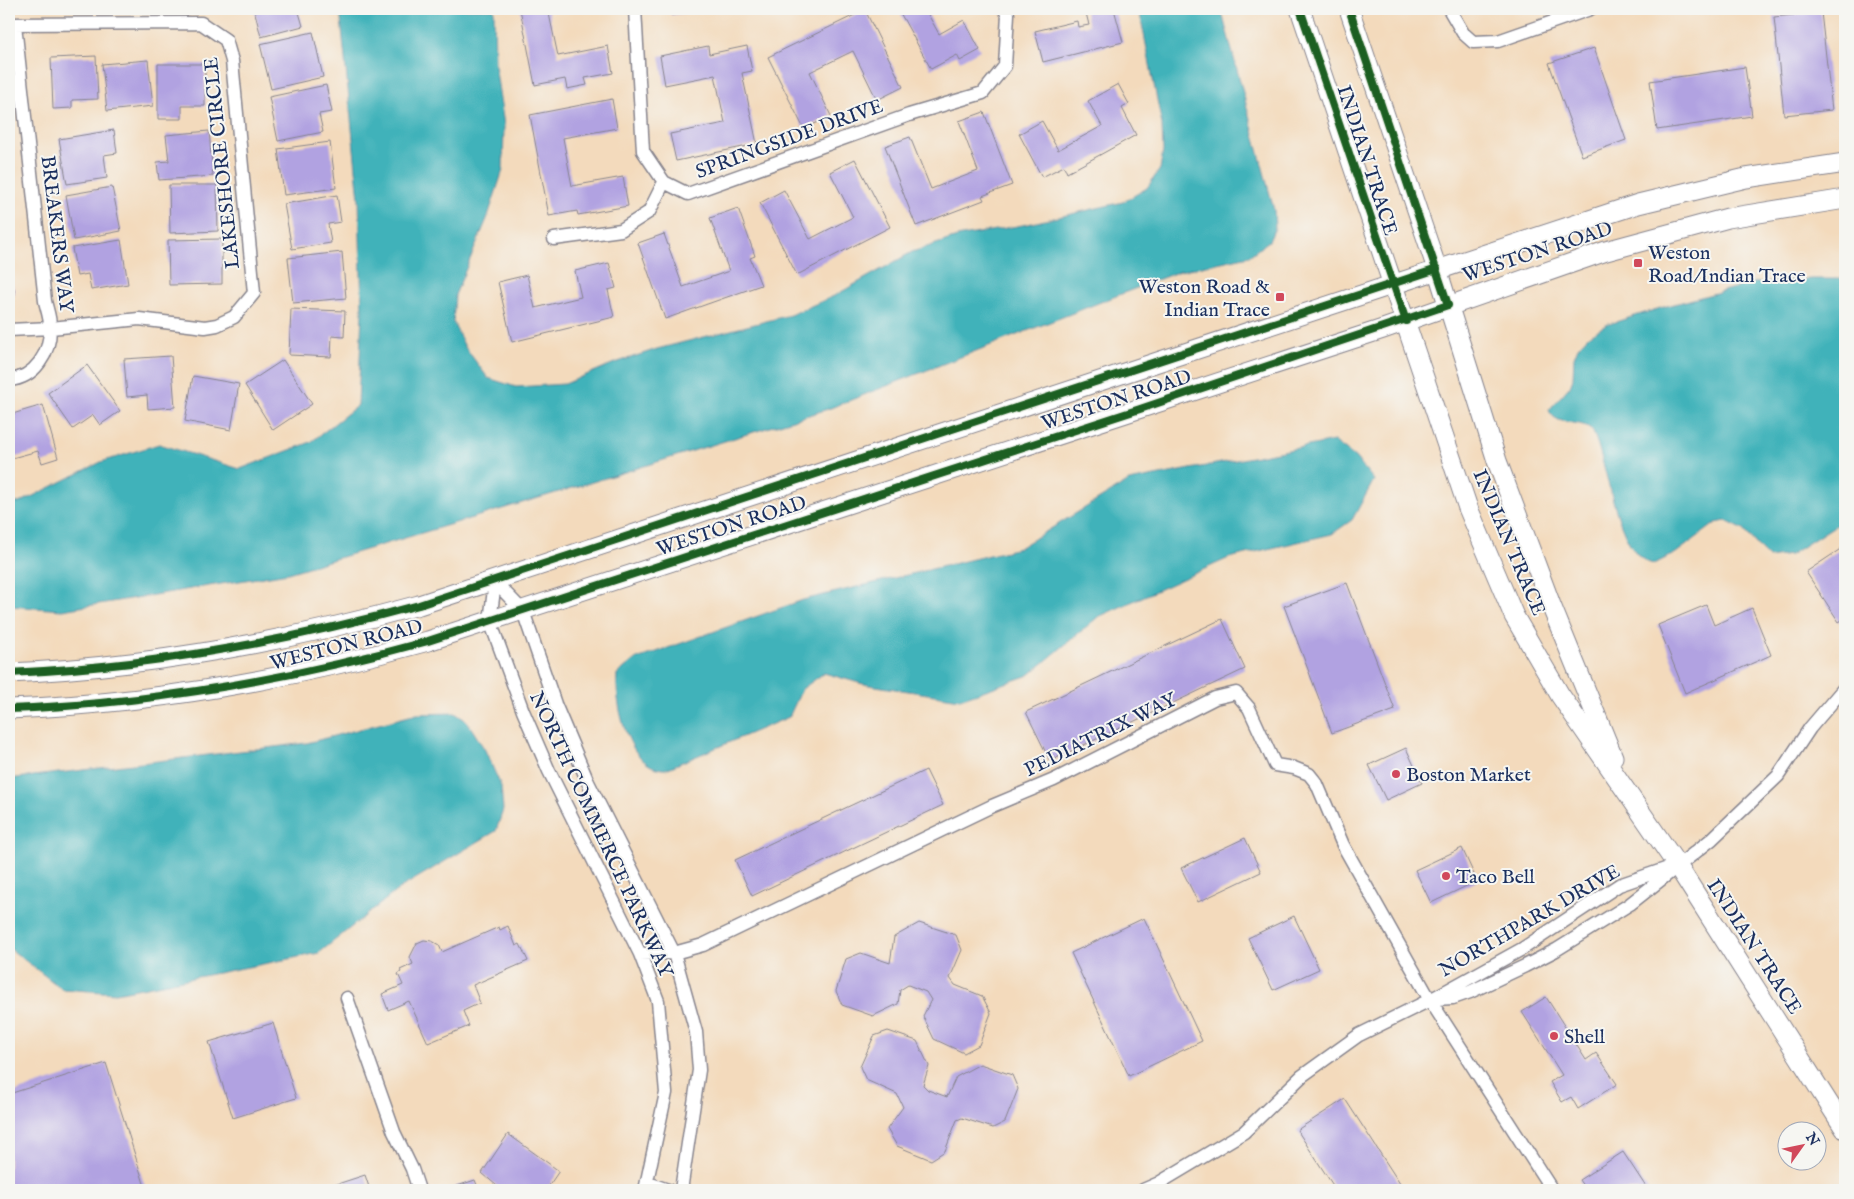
<svg xmlns="http://www.w3.org/2000/svg" width="1854" height="1199" font-family="'IM FELL English',serif">
	<style>
		.water { fill: #41b2ba; stroke: #2e708c }
		.building { fill: #b1a2e1 }
		.lines { fill: none; stroke-linecap: round; stroke-linejoin: round }
		.street-casing { stroke: #87848d; stroke-width: 15 }
		.secondary-casing { stroke: #87848d; stroke-width: 21 }
		.street { stroke: #fff; stroke-width: 12 }
		.secondary { stroke: #fff; stroke-width: 19 }
		.cycleway-casing { stroke: #f6f6f2; stroke-width: 11 }
		.cycleway { stroke: #1b5e20; stroke-width: 8 }
		.poi-dot { fill: #d1495b; stroke: #f6f6f2; stroke-width: 2 }
		.labels { text-anchor: middle; stroke-width: 4; stroke-linejoin: round; paint-order: stroke }
		.street-label { font-size: 20px; fill: #1b2f5e; stroke: #f6f6f2 }
		.poi-label { font-size: 20px; fill: #1b2f5e; stroke: #f6f6f2; text-anchor: start }
	</style>
	<rect width="100%" height="100%" fill="#f6f6f2"/>
	<filter id="ink" filterUnits="userSpaceOnUse"><feTurbulence type="fractalNoise" baseFrequency=".02" numOctaves="2"/><feDisplacementMap in="SourceGraphic" scale="10" xChannelSelector="R" yChannelSelector="G"/><feConvolveMatrix kernelMatrix="1 2 1 2 8 2 1 2 1" color-interpolation-filters="sRGB"/></filter>
	<filter id="wash" filterUnits="userSpaceOnUse"><feTurbulence type="fractalNoise" baseFrequency=".0096" numOctaves="4" result="noise"/><feDisplacementMap in="SourceGraphic" scale="20" xChannelSelector="R" yChannelSelector="G"/><feGaussianBlur stdDeviation="1.12" result="paint"/><feColorMatrix in="noise" values="0 0 0 0 0 0 0 0 0 0 0 0 0 0 0 0 0 1.4 0 .05"/><feComposite in="paint" operator="in"/></filter>
	<g filter="url(#wash)">
		<rect width="100%" height="100%" fill="#f3dabc"/>
		<!-- water -->
		<path class="water" d="M340,9H494L495,65L504,125L503,170L487,219L455,295L453,322L465,347L488,378L516,387L565,384L612,364L657,349L790,315L834,296L912,252L957,237L1028,224L1123,202L1147,188L1160,169L1163,151L1162,125L1139,9H1221L1274,210L1275,228L1269,241L1249,256L1180,271L828,409L599,480L288,573L62,610L9,606V502L19,503L101,462L159,444L240,469L311,442L358,405L362,312L359,199Z
			M1812,279H1845V519L1790,555L1768,558L1744,530L1726,521L1716,523L1676,553L1654,564C1616,558 1608,461 1592,430C1579,418 1556,428 1549,410L1570,386L1573,378L1574,357L1578,347L1588,336L1606,325L1667,306L1753,283Z
			M1334,441L1355,457L1374,480L1352,520L1332,534L1229,558L1098,617L1029,675L960,699L863,684L824,673L802,689L789,717L666,769C628,771 615,704 617,674L634,660L803,600L1019,548L1129,481Z
			M455,713L467,721L485,750L501,786L503,810L496,831L400,888L319,953L116,993L62,989L9,948V779L307,743L417,714Z"/>
		<g id="blocks">
			<!-- building -->
			<path class="building" d="M254,9H298L303,26L261,37Z
				M520,9H548L558,56L608,46L613,73L585,78L587,85L567,89L565,79L535,85Z
				M670,9H708V10L671,15Z
				M898,9H925L939,34L964,20L980,50L960,61L957,55L931,69Z
				M1085,9H1114L1123,42L1043,62L1035,31L1077,21L1078,27L1089,25Z
				M865,10L903,87L877,100L853,51L810,72L831,116L804,129L768,57Z
				M1821,12L1832,110L1784,115L1774,17Z
				M313,32L323,77L271,89L260,44Z
				M708,46L709,54L747,46L752,71L742,73L757,144L676,161L670,134L725,123L715,75L665,85L660,56Z
				M1594,48L1626,140L1582,156L1549,63Z
				M96,56L98,99L72,100V108L53,109L51,58Z
				M148,60L153,106L107,111L102,64Z
				M158,64H205V106H182V119H158Z
				M1745,67L1752,116L1657,130L1650,81Z
				M1118,84L1129,104L1122,108L1136,135L1067,173L1064,166L1042,177L1019,134L1042,121L1058,150L1102,126L1088,101Z
				M326,85L332,112L319,114L323,132L278,141L269,97Z
				M612,99L617,128L563,138L572,186L623,177L628,206L578,215L577,211L549,216L530,115Z
				M984,112L1012,185L982,196L984,200L916,226L885,146L910,137L931,189L978,171L959,121Z
				M114,130L117,153L104,155L107,178L67,184L59,139Z
				M209,131L213,176L159,180L157,162L169,161L166,135Z
				M330,142L336,188L284,195L278,149Z
				M855,159L890,227L797,275L760,203L784,190L810,239L853,217L830,172Z
				M169,185H217L218,231L170,233Z
				M112,187L121,231L74,240L66,195Z
				M337,195L341,222L328,224L331,243L292,249L284,204Z
				M738,208L755,256L750,258L761,285L665,319L638,243L664,234L683,287L729,271L710,218Z
				M222,239V284L169,285L168,240Z
				M121,240L128,284L91,290L88,274L77,276L72,248Z
				M342,252L346,298L293,303L288,258Z
				M609,263L616,288L608,290L614,317L512,342L498,282L527,275L535,308L581,297L575,271Z
				M9,270L15,294L9,295Z
				M291,309L345,311L344,337L332,336L331,357L289,355Z
				M171,356L175,407L148,409L147,395L127,397L124,359Z
				M283,360L312,404L273,430L245,385Z
				M87,365L120,411L100,425L93,415L73,429L48,393Z
				M193,376L239,384L231,430L185,421Z
				M43,405L58,458L42,463L38,451L12,458L9,448V415Z
				M1845,546V618L1839,622L1806,572Z
				M1347,583L1395,710L1332,733L1284,606Z
				M1706,605L1714,625L1752,608L1771,655L1685,693L1658,625Z
				M1222,619L1245,669L1050,761L1026,712Z
				M1406,748L1422,783L1386,800L1369,765Z
				M926,770L943,805L752,896L735,860Z
				M1245,838L1261,872L1198,902L1181,868Z
				M1462,848L1477,881L1431,903L1415,870Z
				M1294,916L1319,969L1273,990L1248,938Z
				M1144,918L1202,1041L1129,1076L1071,953Z
				M919,923L956,935L962,950L950,978L955,985L982,996L991,1013L979,1045L964,1053L934,1039L923,1016L931,1000L926,992L908,985L900,990L898,1004L873,1016L842,1005L836,991L846,959L861,953L890,963L894,937Z
				M508,926L516,946L520,944L528,961L473,985L480,1003L463,1011L469,1026L428,1043L409,1001L388,1010L382,994L403,985L398,974L401,972L400,970L413,964L410,957L417,943L424,940L432,941L439,945L442,952L499,927L500,930Z
				M1546,997L1586,1060L1596,1053L1617,1084L1578,1109L1571,1097L1562,1102L1550,1082L1562,1075L1522,1012Z
				M273,1023L296,1098L233,1118L209,1042Z
				M888,1031L917,1041L929,1066L923,1085L928,1090L947,1097L956,1077L980,1064L1012,1075L1018,1089L1005,1122L993,1128L962,1118L957,1120L945,1151L931,1160L897,1146L887,1129L903,1107L897,1094L866,1080L860,1067L874,1036Z
				M106,1063L146,1190H9V1094Z
				M1345,1099L1404,1190H1336L1297,1130Z
				M508,1134L559,1171L546,1190H490L497,1186L482,1173Z
				M1623,1152L1648,1190H1586L1579,1180Z
				M365,1175L370,1190H319Z
				M475,1180L479,1190H445Z"/>
		</g>
	</g>
	<g filter="url(#ink)">
		<use href="#blocks" fill-opacity="0" stroke="#87848d" stroke-width="1"/>
		<g class="lines">
			<defs>
				<path id="street" d="M635,9L643,151L664,182L688,194L909,115L983,93L1005,66L1008,14L1004,9
					M1449,9L1463,33L1473,42L1498,41L1590,9
					M9,24L201,23L226,40L232,61L254,293L234,317L217,325L205,327L139,319L51,328L9,330
					M554,239L621,230L649,212L664,182
					M9,380C35,378 50,353 50,329C51,320 47,310 45,301L15,25
					M495,582L523,611L555,704L588,782L674,953L696,1032L699,1070L681,1190
					M495,582L490,621L523,711L549,771L640,954L658,1001L666,1093L645,1190
					M640,954L674,953L703,945L992,806L1054,780L1215,698L1236,693L1249,708L1275,765L1294,768L1309,774L1317,784L1343,845L1430,1000L1552,1190
					M347,998L394,1132L412,1169L419,1190
					M1435,999L1453,998L1470,992L1525,966L1556,950L1630,904L1712,839L1778,776L1810,728L1845,687
					M648,1183L668,1190
					M1143,1190L1159,1183L1244,1132L1302,1076L1359,1035L1430,1000L1522,949L1619,885L1677,865"/>
				<path id="secondary" d="M1300,9L1468,508L1514,616L1560,695L1677,865L1845,1129
					M1349,9L1437,269L1497,461L1551,605L1613,757
					M9,673C148,667 285,642 419,605L1638,204L1746,178L1845,163
					M9,709C151,704 291,679 428,641L1383,329L1606,251L1728,218L1845,199"/>
			</defs>
			<!-- street casing -->
			<use href="#street" class="street-casing"/>
			<!-- secondary casing -->
			<use href="#secondary" class="secondary-casing"/>
			<!-- street -->
			<use href="#street" class="street"/>
			<!-- secondary -->
			<use href="#secondary" class="secondary"/>
			<defs>
				<path id="cycleway" d="M1300,9L1406,321
					M9,673C148,667 285,642 419,605L1437,269
					M9,709C151,704 291,679 428,641L1140,409L1448,305L1349,9"/>
			</defs>
			<!-- cycleway casing -->
			<use href="#cycleway" class="cycleway-casing"/>
			<!-- cycleway -->
			<use href="#cycleway" class="cycleway"/>
		</g>
	</g>
	<!-- markers -->
	<g class="poi-dot">
		<rect x="1633" y="258" width="10" height="10" rx="2.5"/>
		<rect x="1275" y="292" width="10" height="10" rx="2.5"/>
		<circle cx="1396" cy="774" r="5"/>
		<circle cx="1446" cy="876" r="5"/>
		<circle cx="1554" cy="1036" r="5"/>
	</g>
	<g class="labels">
		<!-- street labels -->
		<g class="street-label">
			<text transform="translate(789 138) rotate(-20)" y="7">SPRINGSIDE DRIVE</text>
			<text transform="translate(1368 160) rotate(72)" y="7">INDIAN TRACE</text>
			<text transform="translate(221 163) rotate(-96)" y="7">LAKESHORE CIRCLE</text>
			<text transform="translate(58 234) rotate(83)" y="7">BREAKERS WAY</text>
			<text transform="translate(1537 251) rotate(-18)" y="7">WESTON ROAD</text>
			<text transform="translate(1116 399) rotate(-18)" y="7">WESTON ROAD</text>
			<text transform="translate(731 525) rotate(-18)" y="7">WESTON ROAD</text>
			<text transform="translate(1510 542) rotate(67)" y="7">INDIAN TRACE</text>
			<text transform="translate(346 644) rotate(-14)" y="7">WESTON ROAD</text>
			<text transform="translate(1100 734) rotate(-26)" y="7">PEDIATRIX WAY</text>
			<text transform="translate(602 834) rotate(65)" y="7">NORTH COMMERCE PARKWAY</text>
			<text transform="translate(1529 920) rotate(-30)" y="7">NORTHPARK DRIVE</text>
			<text transform="translate(1755 946) rotate(57)" y="7">INDIAN TRACE</text>
		</g>
		<!-- poi labels -->
		<g class="poi-label">
			<text x="1648" y="259">Weston<tspan x="1648" dy="23">Road/Indian Trace</tspan></text>
			<text x="1270" y="293" text-anchor="end">Weston Road &amp;<tspan x="1270" dy="23">Indian Trace</tspan></text>
			<text x="1406" y="781">Boston Market</text>
			<text x="1456" y="883">Taco Bell</text>
			<text x="1564" y="1043">Shell</text>
		</g>
	</g>
	<!-- margin -->
	<rect width="1854" height="1199" fill="none" stroke="#f6f6f2" stroke-width="30"/>
	<!-- north arrow -->
	<g transform="translate(1802 1146) rotate(57)"><circle r="24" fill="#f6f6f2" stroke="#9ea6b7"/>
	<path d="M0-4L9 19L0 12L-9 19Z" fill="#d1495b"/>
	<text y="-8" font-size="14" font-weight="bold" text-anchor="middle" fill="#1b2f5e">N</text>
	</g>
</svg>
